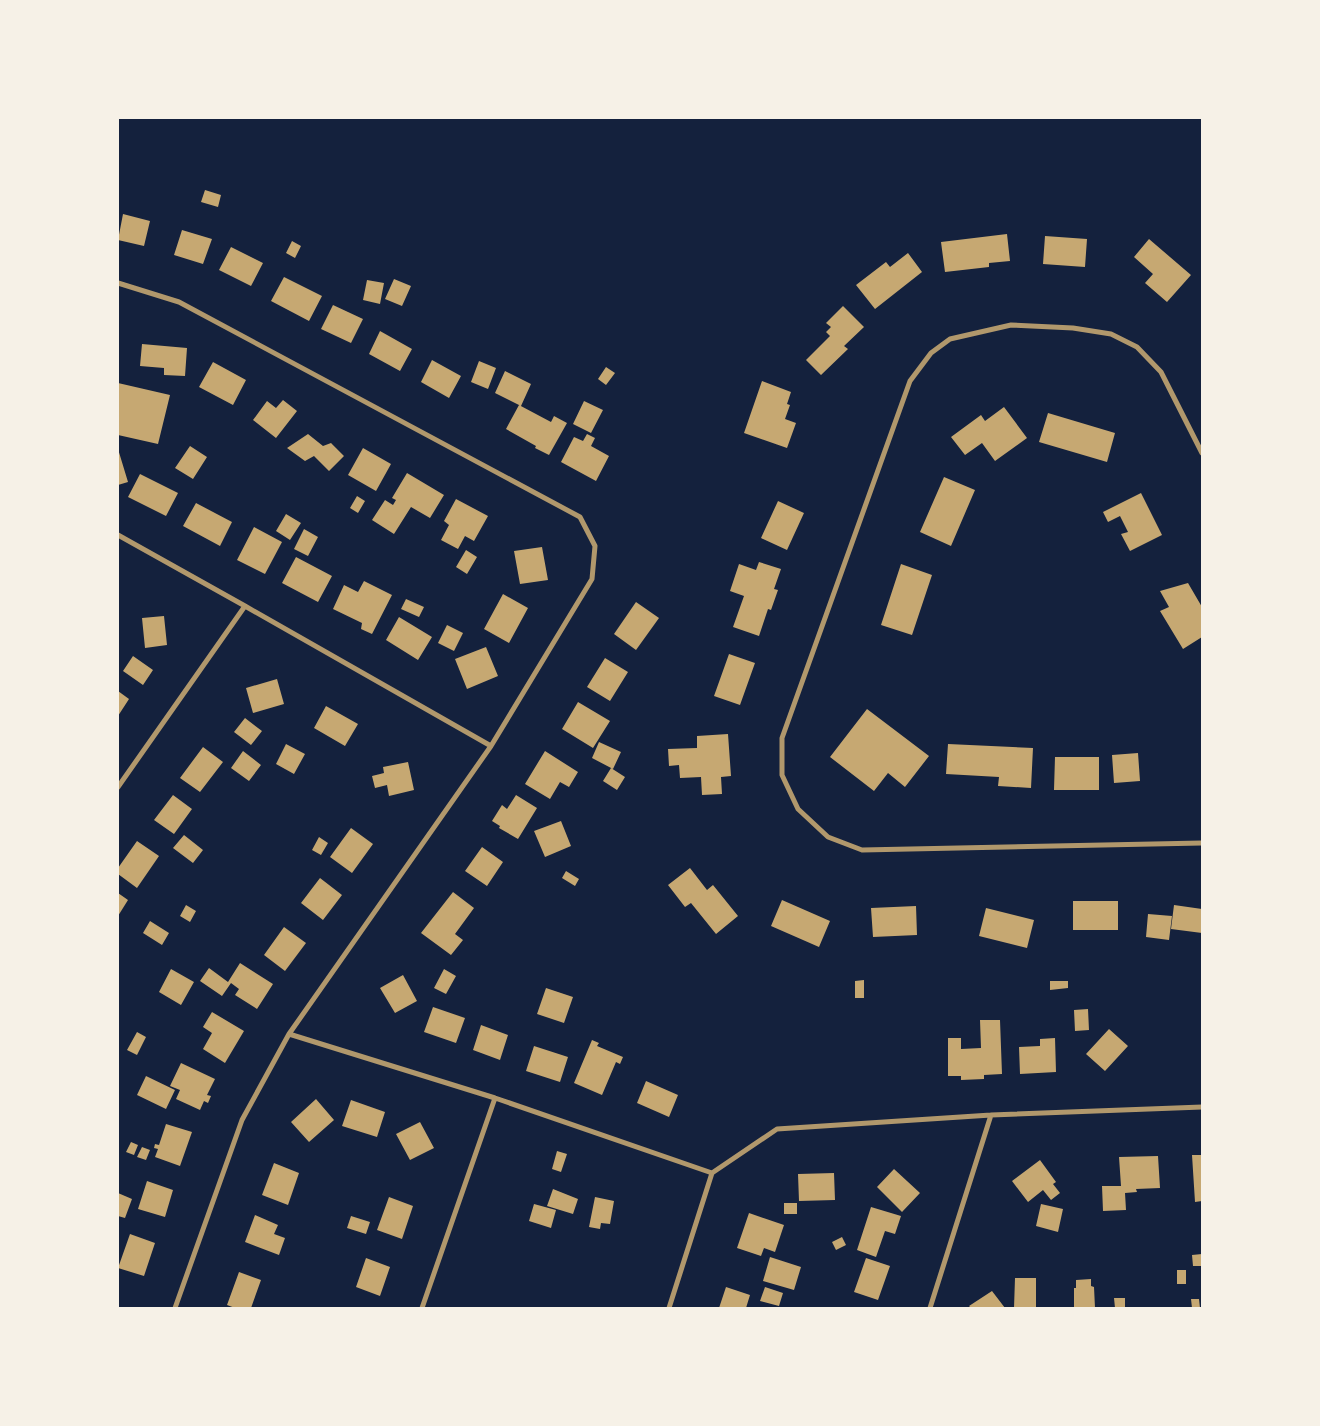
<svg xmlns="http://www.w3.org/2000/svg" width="1320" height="1426" font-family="Overpass,sans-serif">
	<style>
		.building { fill: #c6a872 }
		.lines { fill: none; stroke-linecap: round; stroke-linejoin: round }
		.minor { stroke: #b1986c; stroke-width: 5 }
	</style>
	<rect width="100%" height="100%" fill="#14213d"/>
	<!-- building -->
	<path class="building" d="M205,190L221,195L218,207L201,202Z
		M123,214L150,221L144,246L118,240Z
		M182,230L212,239L203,264L174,255Z
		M1007,234L1010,261L989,263V267L945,272L941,242Z
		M1045,236L1087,239L1085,267L1043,264Z
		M1149,239L1191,275L1167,302L1145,283L1153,274L1134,257Z
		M292,241L301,246L295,258L286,253Z
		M231,247L263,263L251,286L219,270Z
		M908,253L922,272L875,309L856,285L886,262L890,267Z
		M284,277L322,296L309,321L271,301Z
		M394,279L411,286L402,306L385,299Z
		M367,280L384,283L380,304L363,300Z
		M333,305L363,319L351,343L321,329Z
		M843,306L864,327L844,346L848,349L821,375L806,360L830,336L826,332L831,327L826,323Z
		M380,331L412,349L400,371L369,354Z
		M142,344L187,348L185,376L164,375V368L140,366Z
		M432,360L461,376L449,398L421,382Z
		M479,361L496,368L488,389L471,382Z
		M213,362L246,380L233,405L199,387Z
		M606,367L615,373L606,385L598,379Z
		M505,371L531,384L521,406L495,393Z
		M762,381L791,392L787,404L790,405L785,419L796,423L787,448L744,433Z
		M118,383L170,395L158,444L118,435Z
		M283,400L297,411L276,438L253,420L267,401L276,408Z
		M584,401L603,410L591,433L573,424Z
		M519,405L551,422L554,416L567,423L549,455L535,448L536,446L506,429Z
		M1004,407L1027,438L995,461L982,443L965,455L951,437L981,415L985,421Z
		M1048,413L1115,433L1107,462L1039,442Z
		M308,434L323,446L331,443L344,456L329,471L314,456L305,461L287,448Z
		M587,434L595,438L591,446L609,456L596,481L561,462L574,437L583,441Z
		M190,446L207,457L193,479L175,468Z
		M363,448L391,464L376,491L348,475Z
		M118,449L128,482L118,485Z
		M407,473L444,495L430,518L411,507L394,534L372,520L385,500L393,505L396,500L392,498Z
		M140,474L178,493L166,516L128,497Z
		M944,477L975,490L951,546L920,532Z
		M1141,493L1162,535L1130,551L1121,534L1128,532L1120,516L1108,522L1103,512Z
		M357,496L365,501L358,513L350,508Z
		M456,499L488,516L474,541L465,536L458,549L441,540L449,525L444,521Z
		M778,501L804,513L787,550L761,538Z
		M196,503L232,522L220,546L183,526Z
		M286,514L301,523L290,540L276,531Z
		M254,527L282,542L265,574L237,560Z
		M304,529L318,537L308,556L294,549Z
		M542,547L548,580L520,584L514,551Z
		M466,550L477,557L467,574L456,567Z
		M296,557L332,576L318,602L282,583Z
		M759,562L781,569L774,589L778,590L771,610L768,609L759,636L733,627L744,596L730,591L739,564L756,570Z
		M901,564L932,575L912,635L881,625Z
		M364,581L392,595L372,634L361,629L362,623L333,609L344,585L358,592Z
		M1188,583L1202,607V637L1183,649L1160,611L1169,607L1160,591Z
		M503,594L528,608L509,643L484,629Z
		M406,599L424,607L419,617L401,609Z
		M636,602L659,618L636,650L614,634Z
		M164,616L167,645L145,648L142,618Z
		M399,617L432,637L418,660L386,640Z
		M447,625L463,633L454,651L438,643Z
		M486,647L498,676L467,689L455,659Z
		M729,654L755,663L740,705L714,696Z
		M133,656L153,670L143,685L123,671Z
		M605,658L628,672L610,701L587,687Z
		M277,679L284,704L253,713L246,688Z
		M118,691L129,699L118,716Z
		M578,702L610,721L593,748L562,729Z
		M326,706L358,724L345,746L314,728Z
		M867,709L929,756L905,787L888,773L874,791L830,757Z
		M245,718L262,731L251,745L234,732Z
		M728,734L731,776L721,777L722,794L702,795L701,777L680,778L679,765L669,766L668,749L697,748V736Z
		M599,742L621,752L613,769L592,758Z
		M286,744L305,754L294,774L276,764Z
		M948,744L1033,748L1031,788L998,786L999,777L946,774Z
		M203,747L223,762L200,792L180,778Z
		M243,751L261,765L249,781L231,768Z
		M545,751L578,772L569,787L560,782L550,799L525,784Z
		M1138,753L1140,781L1114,783L1112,755Z
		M1055,757H1099V790H1054Z
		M408,762L414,790L389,796L387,785L375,788L372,776L384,773L383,767Z
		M611,768L625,777L617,790L603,781Z
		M173,795L192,809L174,834L154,820Z
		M516,795L537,808L518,839L499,828L500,826L492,821L502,805L507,809Z
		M561,821L571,846L545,857L534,831Z
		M351,828L373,844L352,873L330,857Z
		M184,835L203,850L193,863L173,848Z
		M319,837L328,843L321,855L312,850Z
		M137,841L159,856L137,888L118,874V868Z
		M482,847L503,862L487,886L465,871Z
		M690,868L707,890L713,885L738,916L716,934L691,903L685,907L668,885Z
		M566,871L579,879L575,886L562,878Z
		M320,878L342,895L323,920L301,903Z
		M453,892L474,908L455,934L463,940L451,955L421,933Z
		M118,893L128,900L118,916Z
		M782,900L830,921L819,947L771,926Z
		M1073,901H1118V930H1073Z
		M186,905L196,911L190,922L180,916Z
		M1174,905L1202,909V933L1171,929Z
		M916,906L917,935L873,937L871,908Z
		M986,908L1034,920L1027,948L979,936Z
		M1148,914L1172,916L1169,940L1146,937Z
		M150,921L169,933L162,945L143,933Z
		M284,927L306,943L285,971L264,955Z
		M240,963L273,984L257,1009L235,995L239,989L231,983L222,996L200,981L209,968L228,982Z
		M171,969L194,982L181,1005L159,992Z
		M444,969L456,976L446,994L434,988Z
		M403,975L417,1001L395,1013L380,988Z
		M864,980V998H855V981Z
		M1050,981H1068V988L1050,990Z
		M546,988L573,997L564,1023L537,1014Z
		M433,1007L465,1018L456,1043L424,1032Z
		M1088,1009L1089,1030L1075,1031L1074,1010Z
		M212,1012L244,1031L225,1063L203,1049L212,1033L203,1027Z
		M980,1020H1000L1002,1074L984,1075V1079L961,1080V1076H948V1038H961V1049L981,1048Z
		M481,1025L508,1035L500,1060L473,1050Z
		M1109,1029L1128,1046L1105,1071L1086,1054Z
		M137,1032L146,1037L137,1055L127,1050Z
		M1055,1038L1056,1072L1020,1074L1019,1047L1040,1046V1039Z
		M592,1040L599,1043L597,1046L623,1057L620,1064L616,1062L602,1095L574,1083Z
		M534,1046L568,1057L560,1082L526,1071Z
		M181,1063L215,1079L207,1095L211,1096L208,1103L204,1101L200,1110L176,1099L180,1090L170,1086Z
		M146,1076L175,1090L166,1109L137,1095Z
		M646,1081L678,1095L669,1117L637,1103Z
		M316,1099L334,1120L309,1142L291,1122Z
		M351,1100L385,1112L377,1137L342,1126Z
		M420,1122L434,1148L410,1160L396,1134Z
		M166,1124L192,1132L180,1166L155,1157L158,1149L154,1148L155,1144L159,1145Z
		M131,1142L138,1145L134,1155L126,1152Z
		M142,1147L150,1150L146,1160L137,1157Z
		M557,1151L567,1154L561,1172L552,1169Z
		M1192,1155H1202V1201L1195,1202Z
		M1158,1156L1160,1188L1136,1189L1137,1192L1125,1193L1126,1210L1103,1211L1102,1186H1121L1119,1157Z
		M1040,1160L1056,1182L1053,1184L1060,1193L1051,1200L1043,1190L1028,1202L1012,1181Z
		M274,1163L299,1173L288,1205L262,1195Z
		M894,1169L920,1193L902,1212L877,1187Z
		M834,1173L835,1200L799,1201L798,1174Z
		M147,1181L173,1190L165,1217L138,1209Z
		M553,1189L578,1199L573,1214L547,1206Z
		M118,1193L132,1199L125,1218L118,1216Z
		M389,1197L413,1206L402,1239L377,1230Z
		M595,1197L614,1201L610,1224L601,1223L600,1229L589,1227Z
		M784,1203H797V1214H784Z
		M534,1204L556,1210L551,1228L529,1221Z
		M1041,1204L1063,1209L1058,1232L1036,1226Z
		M871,1207L901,1216L895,1234L885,1231L876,1257L857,1250Z
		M749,1213L784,1225L775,1252L764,1248L761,1256L737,1248Z
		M255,1215L278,1225L274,1234L285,1238L279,1255L245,1242Z
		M351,1216L370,1222L366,1234L347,1228Z
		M130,1234L155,1243L144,1276L118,1268Z
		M842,1237L846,1245L836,1250L832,1242Z
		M1202,1254V1266H1193L1192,1255Z
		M770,1257L801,1267L794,1290L763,1281Z
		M366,1258L390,1267L380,1296L356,1287Z
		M866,1258L890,1266L878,1300L854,1292Z
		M1177,1270H1186V1284H1177Z
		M239,1272L261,1280L251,1308H235L227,1305Z
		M1015,1278H1036V1308H1014Z
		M1091,1279V1286L1094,1287L1095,1308H1074V1288H1076V1280Z
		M726,1287L750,1295L746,1308H719Z
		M765,1287L783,1293L779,1306L760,1301Z
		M992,1291L1005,1308H971L969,1306Z
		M1114,1298H1125V1308H1115Z
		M1191,1299H1199L1200,1308H1192Z"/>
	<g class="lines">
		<!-- minor -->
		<path class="minor" d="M118,283L179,302L580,517L595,546L592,579L491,746L289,1034L242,1120L175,1308
			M1202,453L1161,372L1137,347L1111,334L1073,328L1011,325L950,339L931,353L910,381L782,738V775L798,809L828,837L862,850L1202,843
			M118,535L245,606L491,746
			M118,787L245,606
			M289,1034L495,1098L712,1173
			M422,1308L495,1098
			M669,1308L712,1173L777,1129L991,1115L1202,1107
			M930,1308L991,1115"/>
	</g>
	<!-- border -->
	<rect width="1320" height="1426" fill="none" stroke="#f6f1e7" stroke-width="238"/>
</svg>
